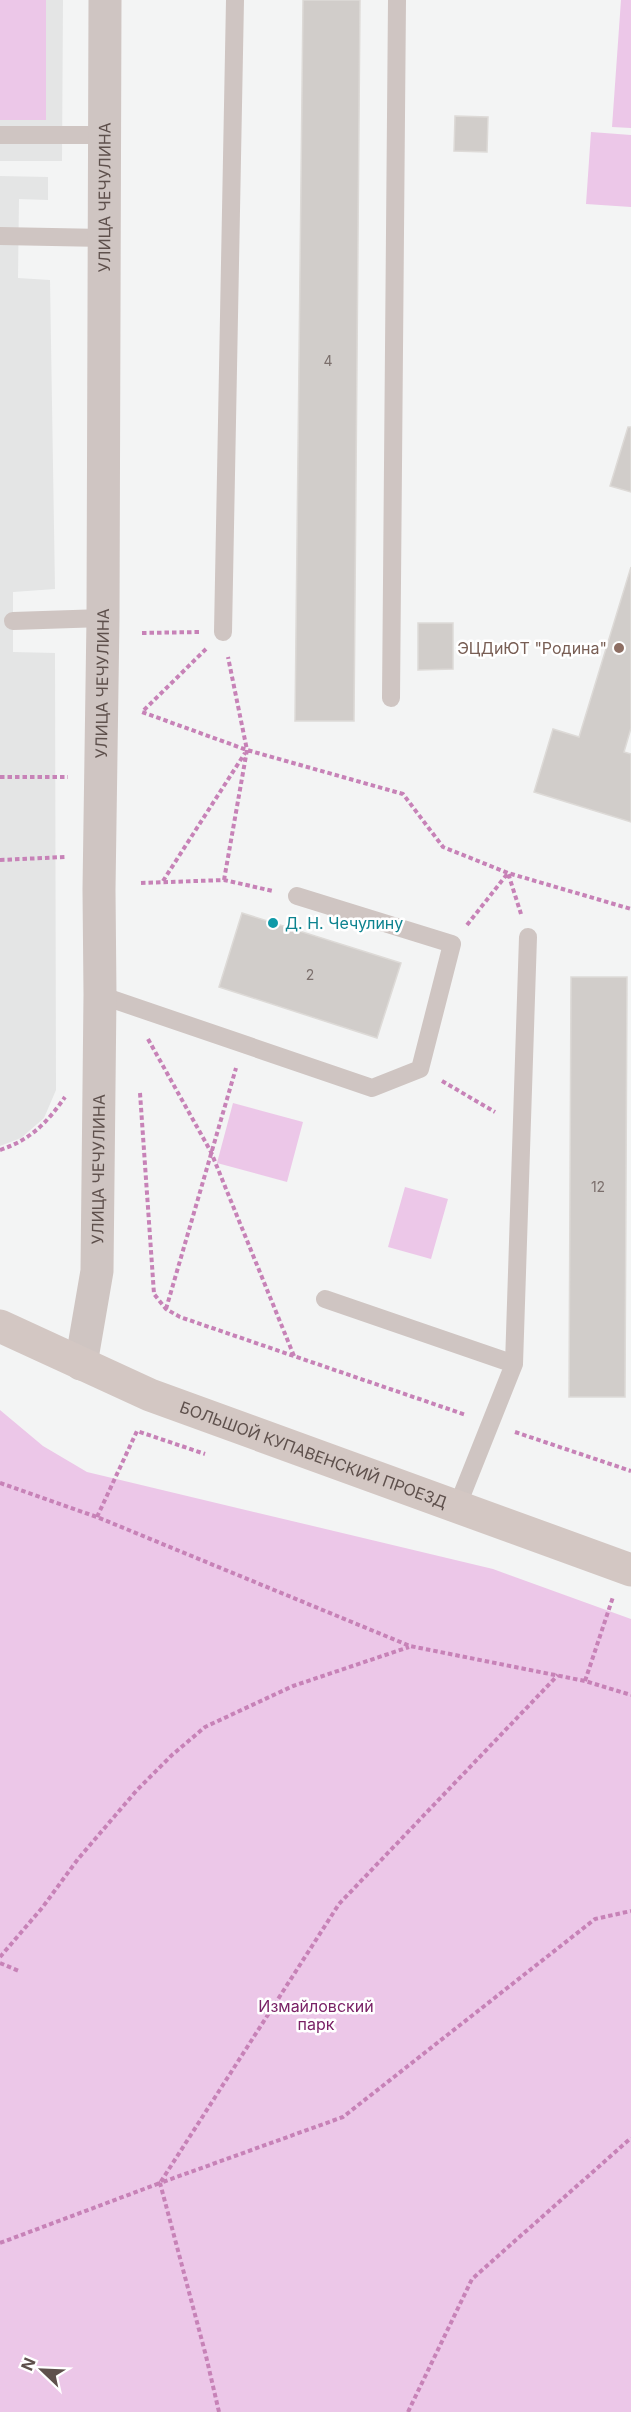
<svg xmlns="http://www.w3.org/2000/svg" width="631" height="2412" font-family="Inter,sans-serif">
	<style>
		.education { fill: #e4e5e5 }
		.green { fill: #ecc7e8 }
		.building { fill: #d1cdca; stroke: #dddad7; stroke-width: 1.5 }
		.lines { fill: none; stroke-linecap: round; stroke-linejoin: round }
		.path { stroke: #c782b7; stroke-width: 4; stroke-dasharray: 4.5 3; stroke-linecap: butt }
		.lane { stroke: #cfc5c2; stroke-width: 18 }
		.street { stroke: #cfc5c2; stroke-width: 33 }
		.secondary { stroke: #d3c7c3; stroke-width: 33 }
		.education-dot { fill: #8d6e63; stroke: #fff; stroke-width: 2 }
		.culture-dot { fill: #0f9aa8; stroke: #fff; stroke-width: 2 }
		.labels { text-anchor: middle; stroke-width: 5; stroke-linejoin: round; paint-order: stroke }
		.number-label { font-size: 14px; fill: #7b6f6c }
		.street-label { font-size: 16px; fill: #5e504c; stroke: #fff }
		.education-label { font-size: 16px; fill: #785e54; stroke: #fff; text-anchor: end }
		.culture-label { font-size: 16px; fill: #0d838f; stroke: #fff; text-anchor: start }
		.park-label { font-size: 16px; fill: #7a2266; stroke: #fff }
	</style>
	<rect width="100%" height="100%" fill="#f3f4f4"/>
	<!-- education -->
	<path class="education" d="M0,0H63L62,161H0Z
		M0,176L48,177V200L19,199L18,278L50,280L55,589L13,592V652L55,653L56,1090L44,1118L21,1138L0,1146Z"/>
	<!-- green -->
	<path class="green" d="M0,0H46V120H0Z
		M621,0H631V128L612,127Z
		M591,132L631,135V207L586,204Z
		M233,1103L303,1122L287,1182L217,1163Z
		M405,1187L448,1199L431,1259L388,1247Z
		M0,1410L43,1446L87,1472L493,1569L631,1619V2412H0Z"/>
	<!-- building -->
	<path class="building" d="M303,0H360L354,721H295Z
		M455,116L488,117L487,152L454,151Z
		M628,427H631V492L610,486Z
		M631,567V728L624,752L631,754V822L534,792L553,729L579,737Z
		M418,623H453V669L418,670Z
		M242,913L401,963L377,1038L219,987Z
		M571,977H627L625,1397H569Z"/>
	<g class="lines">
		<!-- path -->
		<path class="path" d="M142,633L199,632
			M206,649L142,712L247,750L403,794L443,847L508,873L631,909
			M0,777H68
			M0,860L65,857
			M224,880L247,750L228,657
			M163,881L245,753
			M141,883L224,880L273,891
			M467,925L508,873L521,914
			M148,1039L211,1152L294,1356
			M442,1081L495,1112
			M140,1093L154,1294L166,1309L180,1317L466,1415
			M0,1150C30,1140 47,1123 65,1097
			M166,1309L236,1068
			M515,1432L631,1471
			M0,1483L97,1517L410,1646L585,1681L631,1695
			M97,1517L137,1431L205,1454
			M585,1681L613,1597
			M0,1957L42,1908L78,1859L137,1790L172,1755L205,1727L293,1686L409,1647
			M0,1963L19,1971
			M0,2243L160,2183L339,1904L558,1675
			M219,2412L206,2356L160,2183L343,2117L595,1919L631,1911
			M408,2412L472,2279L631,2138"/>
		<!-- lane -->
		<path class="lane" d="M0,135H105
			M0,236L104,238
			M13,621L103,618
			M223,632L235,0
			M391,698L397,0
			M100,995L372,1088L420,1069L452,944L297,896
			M325,1299L514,1364
			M457,1507L514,1364L528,937"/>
		<!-- street -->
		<path class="street" id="s1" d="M81,1364L97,1271L100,995L99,890L103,618L105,0"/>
		<!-- secondary -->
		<path class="secondary" id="s2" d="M0,1326L150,1395L631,1570"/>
	</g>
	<!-- markers -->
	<circle class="education-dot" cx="619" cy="648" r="6"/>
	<circle class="culture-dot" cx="273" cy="923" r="6"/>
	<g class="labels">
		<!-- number labels -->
		<g class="number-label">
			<text x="328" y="366">4</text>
			<text x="310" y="980">2</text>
			<text x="598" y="1192">12</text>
		</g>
		<!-- street labels -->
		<g class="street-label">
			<text dy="6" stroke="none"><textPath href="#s1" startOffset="1168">УЛИЦА ЧЕЧУЛИНА</textPath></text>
			<text dy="6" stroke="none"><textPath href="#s1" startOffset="682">УЛИЦА ЧЕЧУЛИНА</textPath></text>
			<text dy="6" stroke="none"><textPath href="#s1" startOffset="196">УЛИЦА ЧЕЧУЛИНА</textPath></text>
			<text dy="6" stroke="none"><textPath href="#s2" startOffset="339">БОЛЬШОЙ КУПАВЕНСКИЙ ПРОЕЗД</textPath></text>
		</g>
		<!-- education labels -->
		<g class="education-label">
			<text x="607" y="654">ЭЦДиЮТ "Родина"</text>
		</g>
		<!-- culture labels -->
		<g class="culture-label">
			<text x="285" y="929">Д. Н. Чечулину</text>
		</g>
		<!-- park labels -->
		<g class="park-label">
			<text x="316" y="2012">Измайловский<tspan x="316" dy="18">парк</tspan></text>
		</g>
	</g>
	<!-- north arrow -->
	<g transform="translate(42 2370) rotate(293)" stroke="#ffffff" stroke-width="4.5" paint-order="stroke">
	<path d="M0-4.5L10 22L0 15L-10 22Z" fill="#5e504c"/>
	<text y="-9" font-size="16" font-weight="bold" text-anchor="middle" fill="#5e504c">N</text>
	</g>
</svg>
